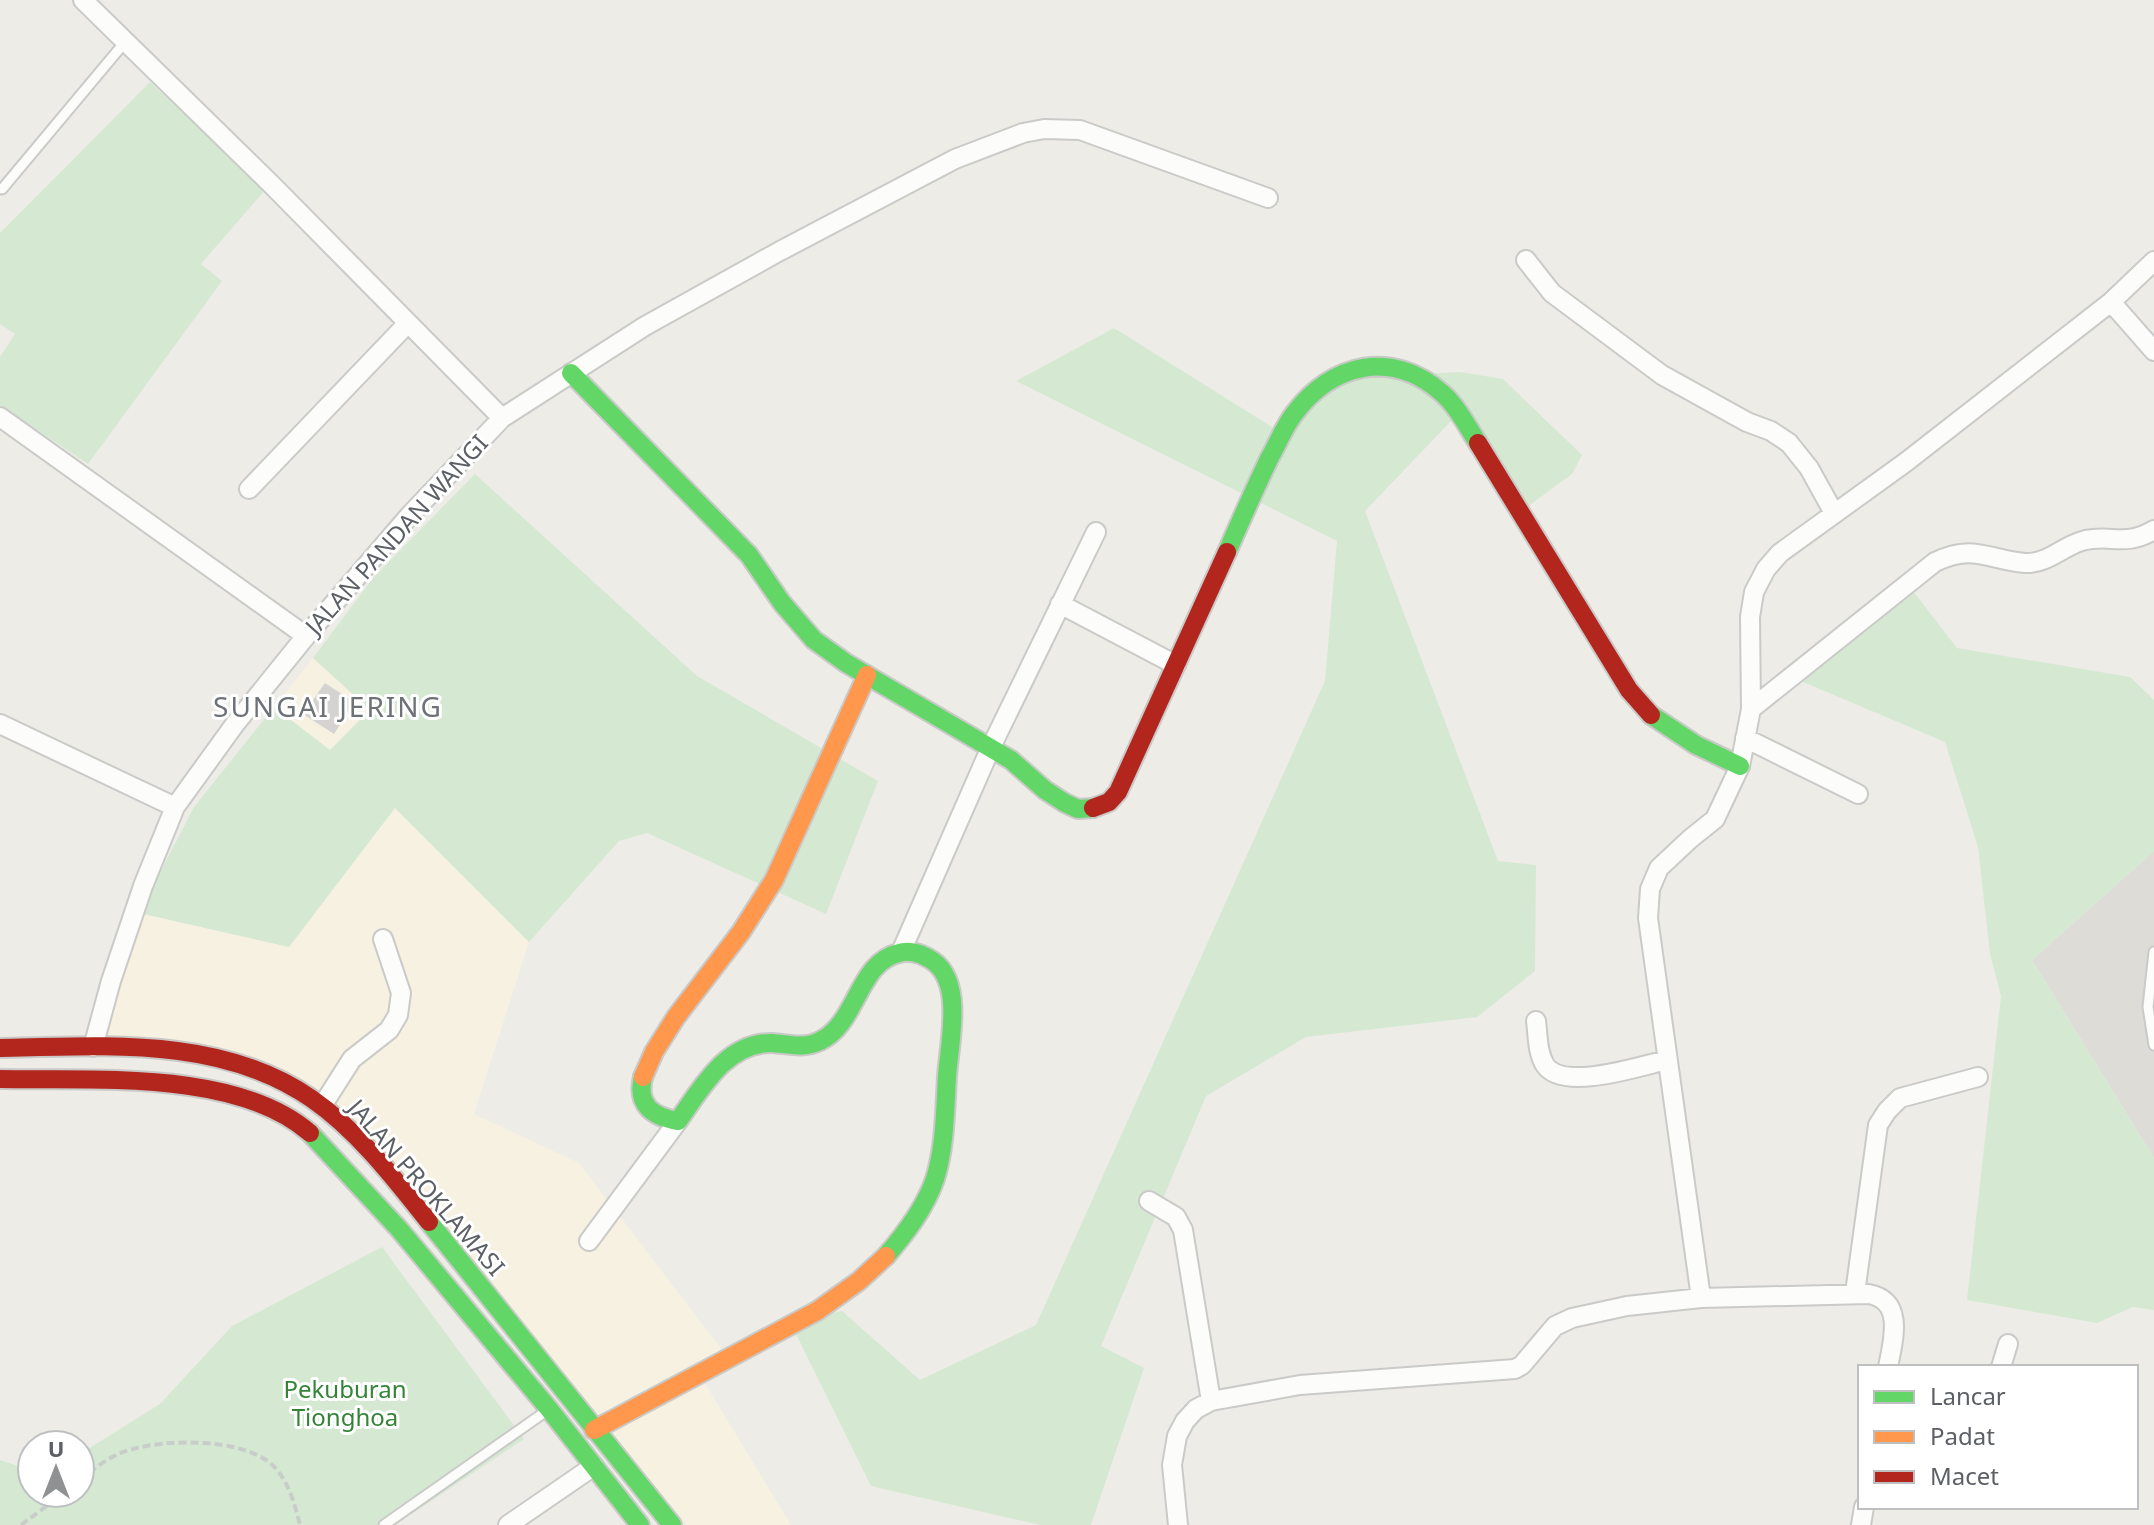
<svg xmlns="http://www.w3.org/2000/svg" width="2154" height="1525" font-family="'Noto Sans',sans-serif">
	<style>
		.commercial { fill: #f6f1e0 }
		.education { fill: #dedcd7 }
		.green { fill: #d5e9d2 }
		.building { fill: #d4d3d1 }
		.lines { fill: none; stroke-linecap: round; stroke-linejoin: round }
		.lane-casing { stroke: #cacac9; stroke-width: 13 }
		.street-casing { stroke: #cacac9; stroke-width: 22 }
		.fast-casing { stroke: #c9c9c7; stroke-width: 22 }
		.slow-casing { stroke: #c9c9c7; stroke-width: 22 }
		.jam-casing { stroke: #c9c9c7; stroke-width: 22 }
		.path { stroke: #c9cdca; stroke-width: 4; stroke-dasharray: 8 4; stroke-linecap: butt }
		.lane { stroke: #fcfcfb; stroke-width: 9 }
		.street { stroke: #fcfcfb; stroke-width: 18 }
		.fast { stroke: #63d668; stroke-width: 18 }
		.slow { stroke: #ff974d; stroke-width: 18 }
		.jam { stroke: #b3261e; stroke-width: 18 }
		.labels { text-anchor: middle; stroke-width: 6; stroke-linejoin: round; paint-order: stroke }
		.street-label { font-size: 24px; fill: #5c6065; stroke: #fff }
		.park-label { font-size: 24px; fill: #348437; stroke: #fff }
		.quarter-label { font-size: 28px; letter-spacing: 2px; fill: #6d7277; stroke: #fff }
	</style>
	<rect width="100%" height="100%" fill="#edece7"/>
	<!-- commercial -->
	<path class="commercial" d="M313,658L370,709L330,750L274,707Z
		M395,808L529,942L474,1114L579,1163L726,1355L697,1370L791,1525H687L307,1083L108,1040L115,987L139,913L289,947Z"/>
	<!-- education -->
	<path class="education" d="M2154,851V1158L2032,960Z"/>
	<!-- green -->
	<path class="green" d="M150,82L266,189L201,264L222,281L88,464L0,405V357L15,334L0,324V233Z
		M1114,328L1288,437L1324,389L1357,377L1460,372L1503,379L1582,455L1572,474L1516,515L1453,419L1365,511L1498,861L1536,865L1535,971L1477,1017L1306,1037L1206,1096L1101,1346L1144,1368L1091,1525H1040L871,1486L790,1322L842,1311L920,1380L1036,1325L1325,681L1337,541L1016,381Z
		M475,474L697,676L878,781L826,914L647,833L619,841L529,942L395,808L289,947L139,913L194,807L274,707L330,750L370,710L313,658L373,578Z
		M1913,591L1957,648L2130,677L2154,700V851L2032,960L2154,1158V1310L2133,1307L2097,1323L1967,1300L2001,996L1990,954L1978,847L1945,742L1796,679Z
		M382,1247L524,1439L395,1525H0V1460L21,1467H32V1493H80V1454L160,1404L232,1326Z"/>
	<!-- building -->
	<path class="building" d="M325,683L354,702L334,734L303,714Z"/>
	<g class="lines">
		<defs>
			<path id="lane" d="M2,189L125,42
				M2154,952L2148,1007L2154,1045
				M384,1525L545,1412"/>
			<path id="street" d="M83,0L272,185L502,418L409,516L306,636L235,724L175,807L143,886L111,981L93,1047
				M1526,260L1552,293L1662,375L1747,422L1771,431L1789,443L1809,468L1834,513
				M2111,302L2154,351
				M0,417L306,636
				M502,418L645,326L780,251L955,159L1023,133L1044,129L1080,130L1268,198
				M249,489L408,323
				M1060,604L1176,665
				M1751,709L1935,562C1974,543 1988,560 2025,563C2047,564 2062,547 2082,541C2110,533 2124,548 2154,530
				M0,724L175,807
				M1745,738L1858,794
				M901,952L991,747L1096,532
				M1536,1021C1538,1035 1537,1052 1545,1065C1563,1092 1640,1066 1667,1060
				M322,1106L352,1059L389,1030L398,1015L401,993L383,939
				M1149,1201L1176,1217L1183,1230L1211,1401
				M589,1241L678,1121
				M1855,1293L1878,1125L1887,1111L1900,1098L1978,1077
				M1701,1298L1648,918L1650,889L1659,868L1690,839L1715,819L1740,766L1751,709L1750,617L1754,592L1766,569L1780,553L1906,462L2111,302L2154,261
				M2001,1367L2008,1344
				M508,1525L594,1466
				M1178,1525L1172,1465L1177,1436L1185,1421L1196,1409L1211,1401L1300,1385L1515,1369L1522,1365L1555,1326L1572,1318L1627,1306L1701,1298L1869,1294C1905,1301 1893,1341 1888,1367
				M1861,1525L1864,1507"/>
			<path id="fast" d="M571,373L749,555L782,603L814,640L846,663L1011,760L1045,790L1065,803L1078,809L1093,808
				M1227,552C1241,520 1255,488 1270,457C1278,443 1284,427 1294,414C1332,363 1392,349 1442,393C1457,406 1467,426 1478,443
				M1651,715L1696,745L1740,766
				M643,1077C636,1105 653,1117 678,1121C701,1089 726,1042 772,1043C788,1044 804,1049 820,1041C857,1024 858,962 899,953C908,950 920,953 928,958C966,977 949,1043 947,1077C945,1111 945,1147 935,1179C925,1208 906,1233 886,1256
				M310,1133L399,1229L549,1409L640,1525
				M429,1222L672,1525"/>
			<path id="slow" d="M643,1077L654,1052L676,1017L741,932L774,880L867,675
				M594,1430L817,1311L859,1281L886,1256"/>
			<path id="jam" d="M1478,443L1629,690L1651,715
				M1093,808L1109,802L1118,792L1227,552
				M0,1048C105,1046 222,1036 312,1099C358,1131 394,1178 429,1222
				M0,1079C93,1081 236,1069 310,1133"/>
		</defs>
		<!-- lane casing -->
		<use href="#lane" class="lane-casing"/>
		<!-- street casing -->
		<use href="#street" class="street-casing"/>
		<!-- fast casing -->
		<use href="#fast" class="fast-casing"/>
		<!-- slow casing -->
		<use href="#slow" class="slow-casing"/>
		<!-- jam casing -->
		<use href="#jam" class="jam-casing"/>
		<!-- path -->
		<path class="path" d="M80,1480C96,1467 112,1454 133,1449C169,1439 234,1439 266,1460C287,1474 294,1502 300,1525
			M21,1525L64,1493"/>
		<!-- lane -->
		<use href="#lane" class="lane"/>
		<!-- street -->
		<use href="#street" class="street"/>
		<!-- fast -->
		<use href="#fast" class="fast"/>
		<!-- slow -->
		<use href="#slow" class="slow"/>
		<!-- jam -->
		<use href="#jam" class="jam"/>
	</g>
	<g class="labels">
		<!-- street labels -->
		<g class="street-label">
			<text transform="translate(397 535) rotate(-48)" y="8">JALAN PANDAN WANGI</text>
			<text transform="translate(426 1188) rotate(49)" y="8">JALAN PROKLAMASI</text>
		</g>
		<!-- park labels -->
		<g class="park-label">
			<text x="345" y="1398">Pekuburan<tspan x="345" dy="28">Tionghoa</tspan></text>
		</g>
		<!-- quarter labels -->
		<g class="quarter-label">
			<text x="328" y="717">SUNGAI JERING</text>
		</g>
	</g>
	<!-- legend -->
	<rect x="1858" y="1365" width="280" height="144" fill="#ffffff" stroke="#bebfc1" stroke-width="2"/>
	<rect x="1874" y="1391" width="40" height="12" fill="#63d668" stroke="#bebfc1" stroke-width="2"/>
	<text x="1930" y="1405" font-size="24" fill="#5c6065">Lancar</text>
	<rect x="1874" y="1431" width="40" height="12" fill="#ff974d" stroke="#bebfc1" stroke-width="2"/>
	<text x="1930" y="1445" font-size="24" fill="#5c6065">Padat</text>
	<rect x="1874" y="1471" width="40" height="12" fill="#b3261e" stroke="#bebfc1" stroke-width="2"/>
	<text x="1930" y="1485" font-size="24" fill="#5c6065">Macet</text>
	<!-- north arrow -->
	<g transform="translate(56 1469)"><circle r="38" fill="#ffffff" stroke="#bebfc1" stroke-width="2"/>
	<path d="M0-6L14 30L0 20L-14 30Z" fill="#8f9192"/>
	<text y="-12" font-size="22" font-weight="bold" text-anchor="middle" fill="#5c6065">U</text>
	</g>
</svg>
